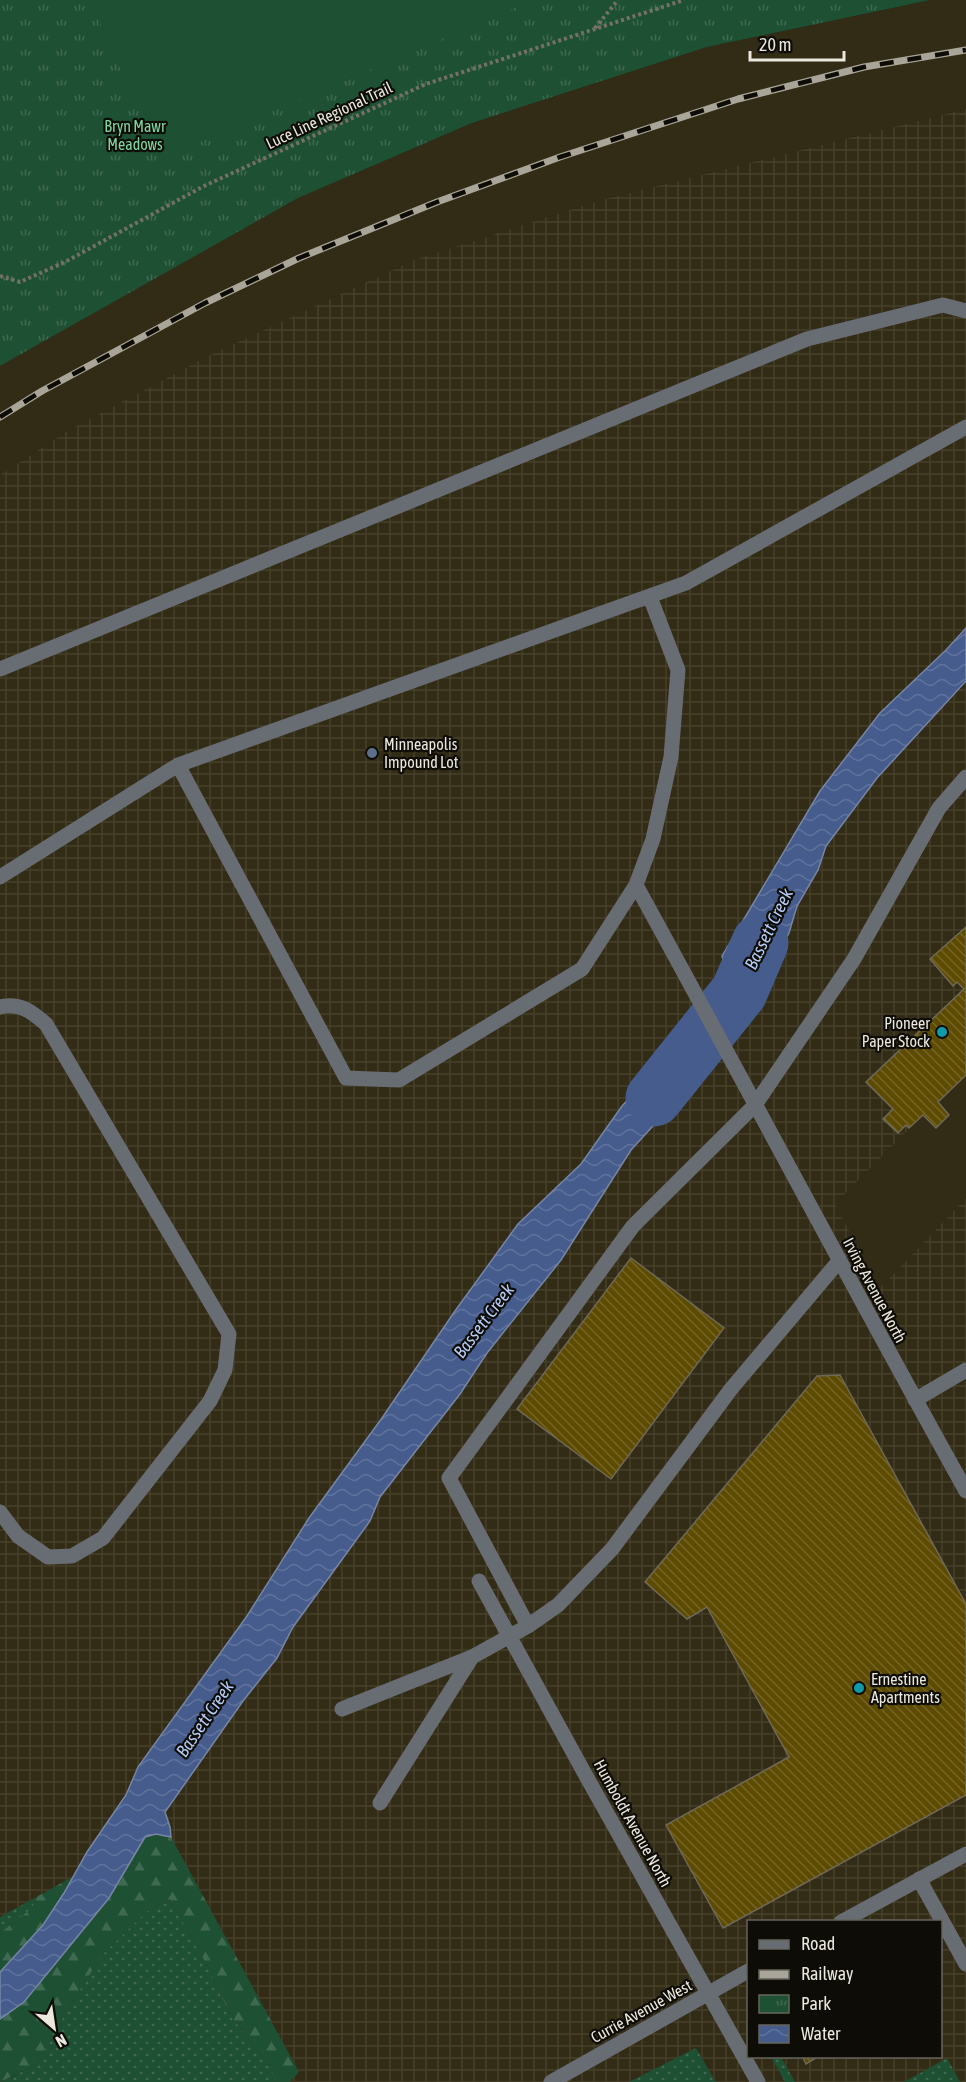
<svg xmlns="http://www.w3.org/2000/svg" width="966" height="2082" font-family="'Asap Condensed',sans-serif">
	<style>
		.built { fill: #322b15 }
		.industrial { fill: url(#industrial-grid); fill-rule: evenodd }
		.grass { fill: url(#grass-dots) }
		.forest { fill: url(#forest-firs) }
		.park { fill: url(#park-tufts) }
		.pitch { fill: #1e5034 }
		.water { fill: url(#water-waves); stroke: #7786a5; stroke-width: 1.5 }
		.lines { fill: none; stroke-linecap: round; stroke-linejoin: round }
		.river { stroke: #455c8d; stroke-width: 57 }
		.building { fill: url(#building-back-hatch); stroke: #6f6959; stroke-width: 1.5 }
		.path { stroke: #757165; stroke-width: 4; stroke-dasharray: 3 3; stroke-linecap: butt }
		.minor { stroke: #686c73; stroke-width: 15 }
		.rail-casing { stroke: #a9a599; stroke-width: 7 }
		.rail { stroke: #0e0c06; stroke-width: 4.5; stroke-dasharray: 14; stroke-linecap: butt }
		.service-dot { fill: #5c6f8a; stroke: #0e0c06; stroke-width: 2 }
		.culture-dot { fill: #0f9aa8; stroke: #0e0c06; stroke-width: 2 }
		.labels { text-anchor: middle; stroke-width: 4.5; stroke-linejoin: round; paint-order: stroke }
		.street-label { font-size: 16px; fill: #ebe8de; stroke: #0e0c06 }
		.park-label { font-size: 16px; fill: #7ed7a1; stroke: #0e0c06 }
		.poi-label { font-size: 16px; fill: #ebe8de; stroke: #0e0c06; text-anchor: start }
		.water-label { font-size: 18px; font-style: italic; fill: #b5ccf9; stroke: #0e0c06 }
	</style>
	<defs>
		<pattern id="industrial-grid" width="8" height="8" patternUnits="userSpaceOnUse" patternTransform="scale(1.5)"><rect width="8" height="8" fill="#322b15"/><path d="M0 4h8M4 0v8" fill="none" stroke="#46402b"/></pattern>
		<pattern id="grass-dots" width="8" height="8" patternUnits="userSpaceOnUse" patternTransform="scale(1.5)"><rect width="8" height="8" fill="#1e5034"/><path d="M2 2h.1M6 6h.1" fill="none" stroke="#3f6951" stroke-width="1.8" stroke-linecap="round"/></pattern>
		<pattern id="forest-firs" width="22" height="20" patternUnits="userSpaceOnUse" patternTransform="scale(1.5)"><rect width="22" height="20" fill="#1e5034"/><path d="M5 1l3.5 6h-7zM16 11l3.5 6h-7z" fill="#3f6951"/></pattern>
		<pattern id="park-tufts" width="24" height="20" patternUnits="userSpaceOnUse" patternTransform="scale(1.5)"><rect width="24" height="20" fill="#1e5034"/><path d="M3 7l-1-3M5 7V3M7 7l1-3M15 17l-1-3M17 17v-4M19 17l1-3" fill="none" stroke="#3f6951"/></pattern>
		<pattern id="water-waves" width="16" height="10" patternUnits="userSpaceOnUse" patternTransform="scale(1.5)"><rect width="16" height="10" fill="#455c8d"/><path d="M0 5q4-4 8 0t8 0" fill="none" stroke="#60739d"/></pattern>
		<pattern id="building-back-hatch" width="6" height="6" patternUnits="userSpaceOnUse" patternTransform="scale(1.5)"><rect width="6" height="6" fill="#5d4b01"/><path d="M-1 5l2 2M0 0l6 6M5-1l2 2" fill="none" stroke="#746526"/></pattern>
	</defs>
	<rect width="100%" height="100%" fill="#272214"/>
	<!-- built -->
	<path class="built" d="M930,0H966V109L601,200L414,260L210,355L69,430L0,475V366L298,198L472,123L707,47Z
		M966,1075V1198L880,1288L835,1204L923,1115L936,1128L949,1116L938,1102Z"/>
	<!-- industrial -->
	<path class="industrial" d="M966,109V1075L938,1102L949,1115L936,1128L923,1115L835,1204L880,1288L966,1198V2082H0V475L69,430L210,355L414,260L601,200ZM748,1922H940V2056H748Z"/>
	<!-- grass -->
	<path class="grass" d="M38,1896L32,1909L0,1933V1917Z
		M170,1899L209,1969L231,2016L268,2065L277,2082H1L37,2064L70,2005L103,1954L147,1911Z
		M696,2048L716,2082H629Z
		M771,2057H781L795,2082H785Z
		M947,2058L960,2082H904Z"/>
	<!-- forest -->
	<path class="forest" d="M156,1834L171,1837L299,2072L290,2082H277L268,2065L231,2016L209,1969L170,1899L147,1911L103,1954L70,2005L37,2064L0,2082V2019L24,2002L109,1898L145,1837Z
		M76,1875L43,1925L0,1972V1933L31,1909L38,1896Z"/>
	<!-- park -->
	<path class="park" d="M0,0H930L707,47L472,123L298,198L0,366Z"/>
	<!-- pitch -->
	<path class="pitch" d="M90,0H534L160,159Z"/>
	<!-- water -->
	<path class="water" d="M966,628V681L877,778L826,846L818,870L797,906L789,933L763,981L730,1026L713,994L716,984L726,972L722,956L820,791L880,713L946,650Z
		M697,1026L712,1054L683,1093L631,1150L561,1260L487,1353L460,1394L380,1497L370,1521L293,1627L277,1658L243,1701L165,1812L170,1827L171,1837L156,1834L145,1837L109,1898L24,2002L0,2019V1972L43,1925L64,1893L87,1852L126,1795L138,1767L247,1616L309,1518L382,1418L455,1311L518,1224L581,1164L622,1106Z"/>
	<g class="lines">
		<!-- river -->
		<path class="river" d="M654,1098L739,992L760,943"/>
	</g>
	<!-- building -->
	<path class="building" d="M966,927V1075L938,1102L949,1115L936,1128L923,1115L909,1128L906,1125L898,1133L883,1119L893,1109L866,1082L964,989L957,982L953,986L930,959Z
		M631,1258L724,1328L611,1479L517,1409Z
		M840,1375L966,1604V1795L723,1928L666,1825L789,1757L707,1607L687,1619L645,1582L817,1376Z
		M802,2056H819L806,2064Z"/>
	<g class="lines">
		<!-- path -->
		<path class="path" d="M595,28L618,0
			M0,276L20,282L65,262L202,187L426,84L684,0"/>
		<!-- minor -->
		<path class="minor" d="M0,669L807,339L943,305L966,311
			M178,765L346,1078L399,1080L582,969L636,885L653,839L671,757L678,670L650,597
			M0,877L178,765L686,583L966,427
			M636,885C747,1087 854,1290 966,1491
			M0,1007C20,1002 32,1012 46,1024L229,1334L225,1370L210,1401L103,1538L72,1556L48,1557L18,1536L0,1512
			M915,1400L966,1370
			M479,1581L590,1783L758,2082
			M528,1626L558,1605L612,1549L731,1389L839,1261
			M342,1709L472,1657L528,1626L449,1478L633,1226L755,1105L854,959L939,808L966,777
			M380,1803L472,1657
			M919,1879L966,1964
			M841,1922L966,1854
			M551,2082L748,1971"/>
		<defs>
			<path id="rail" d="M0,417L42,391L205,303L299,258L437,202L560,157L738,99L864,67L966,50"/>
		</defs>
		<!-- rail casing -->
		<use href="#rail" class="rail-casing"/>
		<!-- rail -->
		<use href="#rail" class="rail"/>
	</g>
	<!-- markers -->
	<circle class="service-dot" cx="372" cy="753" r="6"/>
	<g class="culture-dot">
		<circle cx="942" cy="1032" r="6"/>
		<circle cx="859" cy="1688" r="6"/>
	</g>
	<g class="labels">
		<!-- street labels -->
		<g class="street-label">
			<text transform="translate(329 115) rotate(-25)" y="6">Luce Line Regional Trail</text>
			<text transform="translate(875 1290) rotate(62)" y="6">Irving Avenue North</text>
			<text transform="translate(633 1823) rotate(61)" y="6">Humboldt Avenue North</text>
			<text transform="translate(641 2011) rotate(-29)" y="6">Currie Avenue West</text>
		</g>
		<!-- park labels -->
		<g class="park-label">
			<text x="135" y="132">Bryn Mawr<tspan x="135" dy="18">Meadows</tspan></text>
		</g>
		<!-- poi labels -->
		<g class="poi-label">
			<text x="384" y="750">Minneapolis<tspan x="384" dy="18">Impound Lot</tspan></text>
			<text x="930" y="1029" text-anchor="end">Pioneer<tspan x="930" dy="18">Paper Stock</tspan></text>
			<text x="871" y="1685">Ernestine<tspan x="871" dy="18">Apartments</tspan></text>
		</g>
		<!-- water labels -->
		<g class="water-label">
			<text transform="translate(769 929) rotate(-64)" y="6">Bassett Creek</text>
			<text transform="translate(484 1321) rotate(-53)" y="6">Bassett Creek</text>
			<text transform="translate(205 1719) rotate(-56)" y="6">Bassett Creek</text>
		</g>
	</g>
	<!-- legend -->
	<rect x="747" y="1920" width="195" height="138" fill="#0e0c06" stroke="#66645c" stroke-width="1.5"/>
	<rect x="759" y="1940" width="30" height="9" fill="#686c73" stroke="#66645c" stroke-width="1.5"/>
	<text x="801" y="1950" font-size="18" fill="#ebe8de">Road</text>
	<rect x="759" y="1970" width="30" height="9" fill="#a9a599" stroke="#66645c" stroke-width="1.5"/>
	<text x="801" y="1980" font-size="18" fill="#ebe8de">Railway</text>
	<rect x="759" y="1995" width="30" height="18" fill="url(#park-tufts)" stroke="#66645c" stroke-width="1.5"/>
	<text x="801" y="2010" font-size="18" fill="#ebe8de">Park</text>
	<rect x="759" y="2025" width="30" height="18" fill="url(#water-waves)" stroke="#66645c" stroke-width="1.5"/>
	<text x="801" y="2040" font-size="18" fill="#ebe8de">Water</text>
	<!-- north arrow -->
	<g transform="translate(54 2028) rotate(151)" stroke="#0e0c06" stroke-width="4.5" paint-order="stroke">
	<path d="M0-4.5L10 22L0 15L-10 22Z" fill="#ebe8de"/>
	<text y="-9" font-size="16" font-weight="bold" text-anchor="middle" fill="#ebe8de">N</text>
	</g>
	<!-- scale -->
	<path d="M750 51v9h94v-9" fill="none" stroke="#ebe8de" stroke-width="3"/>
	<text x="759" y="51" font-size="18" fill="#ebe8de" stroke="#0e0c06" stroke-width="4.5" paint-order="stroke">20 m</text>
</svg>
